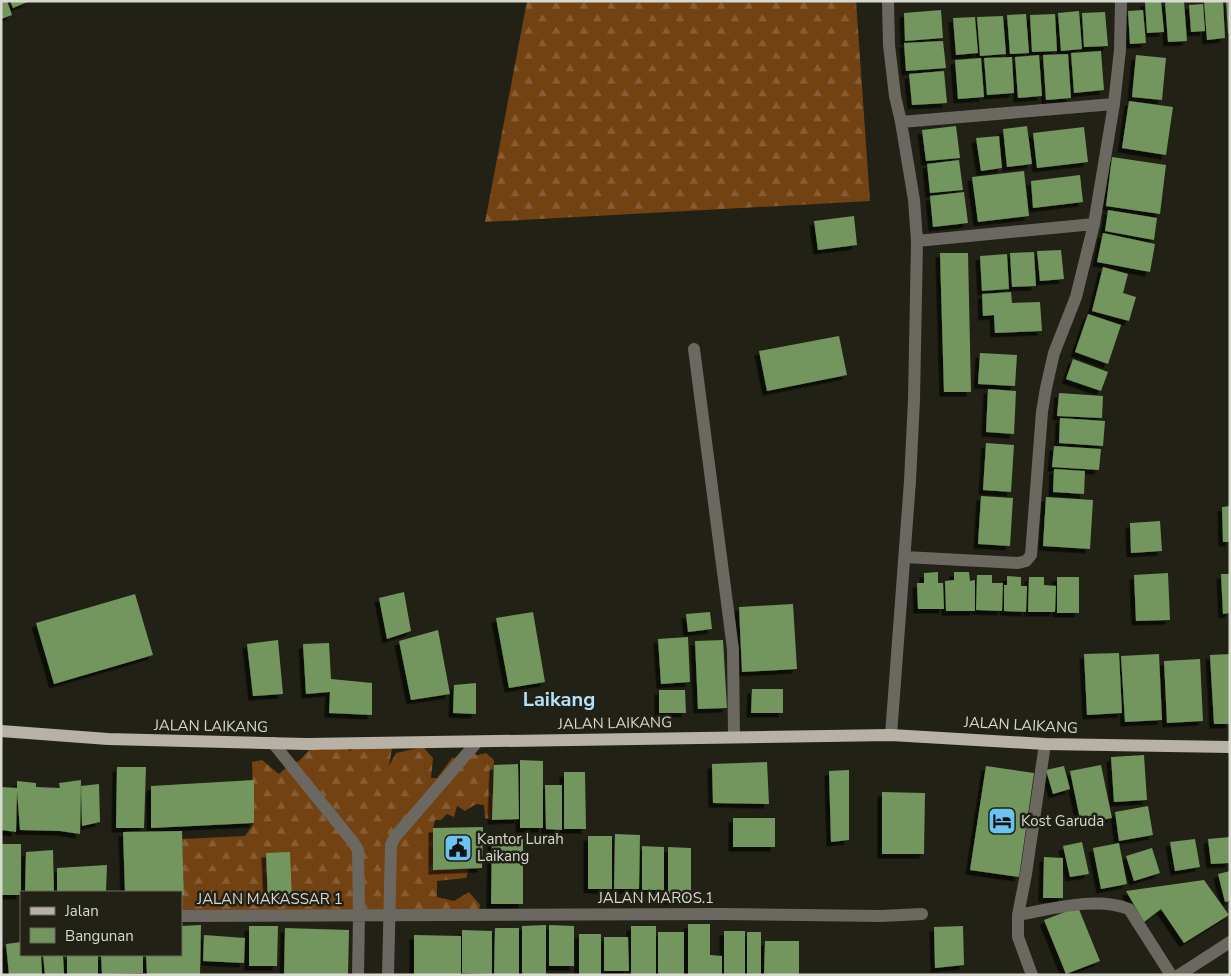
<svg xmlns="http://www.w3.org/2000/svg" width="1231" height="976" font-family="'Nunito Sans',sans-serif">
	<style>
		.forest { fill: url(#forest-firs) }
		.building { fill: #72965d; filter: url(#shadow) }
		.lines { fill: none; stroke-linecap: round; stroke-linejoin: round }
		.minor { stroke: #6b6862; stroke-width: 12 }
		.major { stroke: #b8b2a6; stroke-width: 12 }
		.labels { text-anchor: middle; stroke-width: 5; stroke-linejoin: round; paint-order: stroke }
		.street-label { font-size: 15px; fill: #d8d9d1; stroke: #212115 }
		.poi-label { font-size: 15px; fill: #d8d9d1; stroke: #212115; text-anchor: start }
		.district-label { font-size: 20px; font-weight: bold; fill: #b4e2fd; stroke: #212115 }
	</style>
	<defs>
		<pattern id="forest-firs" width="22" height="20" patternUnits="userSpaceOnUse" patternTransform="scale(1.25)"><rect width="22" height="20" fill="#734213"/><path d="M5 1l3.5 6h-7zM16 11l3.5 6h-7z" fill="#865d34"/></pattern>
		<filter id="shadow"><feDropShadow dx="-4.5" dy="4.5" stdDeviation="0" flood-color="#0009"/></filter>
	</defs>
	<rect width="100%" height="100%" fill="#212115"/>
	<!-- forest -->
	<path class="forest" d="M527,1H856L870,201L485,222Z
		M393,742L389,766L396,753L423,747L433,758L431,778H437L452,758L465,757L469,752L478,755L486,753L494,760L492,820L485,818L484,805L476,804L465,811L457,806L454,817L447,814L441,820H435L433,828V870L469,869L466,878L437,881V897L454,901L469,892L480,905L478,916H181V895H184L182,839L245,836L254,823L252,762L262,760L279,774L290,764L299,761L311,748C313,749 316,750 319,750C331,752 338,742 350,751L356,746Z"/>
	<!-- building -->
	<path class="building" d="M1,1H7L12,15L1,19Z
		M10,1H30L13,8Z
		M1161,1L1164,32L1147,33L1145,2Z
		M1184,1L1187,41L1168,42L1165,2Z
		M1204,1H1223L1225,38L1207,40Z
		M1226,1H1230V33H1228Z
		M1203,4L1205,31L1191,32L1189,5Z
		M941,10L943,38L905,41L904,13Z
		M1143,10L1146,43L1130,44L1128,11Z
		M1079,11L1082,49L1061,51L1058,13Z
		M1105,12L1108,46L1084,47L1082,13Z
		M1026,14L1029,53L1010,54L1007,15Z
		M1055,14L1057,51L1032,52L1030,15Z
		M1003,16L1006,54L980,56L977,17Z
		M975,17L978,53L956,55L953,18Z
		M943,41L946,68L906,71L904,43Z
		M1101,51L1104,90L1074,93L1071,53Z
		M1068,54L1071,98L1046,100L1043,55Z
		M1039,55L1042,96L1018,98L1015,57Z
		M1136,55L1166,58L1162,100L1132,97Z
		M1012,57L1014,93L987,95L984,58Z
		M981,58L984,97L958,99L955,60Z
		M944,71L947,103L912,105L909,74Z
		M1129,101L1173,107L1166,155L1122,148Z
		M956,126L960,158L926,161L922,130Z
		M1027,126L1032,164L1007,167L1003,129Z
		M1084,127L1088,162L1037,168L1033,133Z
		M999,136L1002,168L981,171L976,138Z
		M1112,157L1166,165L1160,214L1106,206Z
		M959,160L963,190L930,193L927,164Z
		M1024,171L1029,216L978,222L972,177Z
		M1080,175L1083,202L1033,208L1031,181Z
		M964,192L968,223L933,227L930,196Z
		M1108,210L1157,218L1154,240L1105,231Z
		M854,216L857,245L818,250L814,221Z
		M1103,233L1155,244L1150,272L1097,262Z
		M1061,250L1064,279L1040,281L1037,251Z
		M1034,252L1036,286L1012,287L1010,253Z
		M940,253H968L971,392H944Z
		M1007,254L1009,289L982,291L980,256Z
		M1103,267L1128,274L1123,293L1136,297L1129,321L1092,311Z
		M1011,292L1012,303L1040,302L1042,331L995,333L994,315L983,316L982,294Z
		M1088,314L1121,325L1108,364L1075,352Z
		M839,336L847,375L767,391L759,351Z
		M980,353L1017,355L1015,386L978,384Z
		M1073,359L1108,372L1101,391L1066,379Z
		M988,389L1016,391L1014,434L986,432Z
		M1059,393L1103,396L1102,418L1057,416Z
		M1060,418L1105,421L1103,446L1059,443Z
		M986,443L1014,445L1011,492L983,490Z
		M1054,446L1101,449L1099,470L1052,467Z
		M1054,469L1085,471L1084,494L1053,492Z
		M981,496L1013,498L1010,546L978,544Z
		M1046,497L1093,500L1090,549L1043,546Z
		M1230,506V542H1223L1222,507Z
		M1160,521L1162,551L1131,553L1130,523Z
		M938,572V583H943L944,609H918L917,583H924V573Z
		M954,572H969L970,581L975,580V611H946L945,581L954,580Z
		M1168,573L1170,620L1136,621L1134,575Z
		M1221,574H1230V613L1223,614Z
		M977,575H992V583H1003L1002,611L976,610Z
		M1007,576L1021,577V586H1027L1026,612L1004,611V585H1007Z
		M1029,577H1044V585L1056,586L1055,612H1028Z
		M1057,577H1079V613H1057Z
		M404,592L411,631L387,639L379,598Z
		M135,594L153,655L54,684L36,623Z
		M793,604L797,669L742,672L739,607Z
		M533,612L545,682L509,688L496,618Z
		M710,612L712,629L688,632L686,614Z
		M438,630L450,694L411,700L399,641Z
		M688,637L690,682L661,684L658,639Z
		M278,640L283,694L253,696L247,644Z
		M723,640L727,708L698,709L695,641Z
		M329,643L331,679L372,683V715L329,713L330,692L306,694L303,644Z
		M1119,653L1122,713L1087,715L1084,654Z
		M1159,654L1162,720L1125,722L1121,656Z
		M1230,654V724H1214L1210,655Z
		M1200,659L1203,721L1167,723L1164,661Z
		M476,683V714L453,713L454,685Z
		M752,689H783V713H751Z
		M659,690H685L686,713H659Z
		M1144,755L1147,800L1114,802L1111,757Z
		M520,760L543,761V828H520Z
		M767,762L769,804L713,803L712,764Z
		M518,764L519,819L492,820L494,765Z
		M1101,765L1112,818L1081,824L1070,771Z
		M986,766L1034,773L1019,877L970,870Z
		M1064,766L1070,789L1053,794L1046,770Z
		M117,767H146L144,828H116Z
		M849,770V840L831,842L829,771Z
		M564,772H585L586,829H564Z
		M81,780L80,834L60,831L20,830L17,791L16,832L1,830V787L17,788V781L36,783V787L60,788L59,783Z
		M254,780V823L151,828V786Z
		M99,784L100,822L82,826L81,786Z
		M545,785H562V830L546,829Z
		M882,792L925,793L924,854H882Z
		M1148,806L1153,835L1119,841L1115,812Z
		M733,818H775V847H733Z
		M483,827L482,868L433,870V828Z
		M182,831L184,895H181V892H125L123,832Z
		M615,834L640,835L639,889H614Z
		M588,836H612V889H588Z
		M1230,837V863L1211,864L1208,839Z
		M492,839H523V904H491Z
		M1195,839L1200,867L1175,871L1170,842Z
		M1082,842L1089,874L1070,877L1063,846Z
		M1119,843L1127,884L1101,889L1093,848Z
		M1,844H21V895H1Z
		M642,846L664,847V890H642Z
		M668,847L691,848V900H668Z
		M1152,848L1160,873L1134,881L1126,856Z
		M53,850L54,892H25L26,852Z
		M290,852L292,900L268,899L266,853Z
		M1044,857L1063,858V898H1043Z
		M107,865L106,892H57V868Z
		M1230,871V901L1225,902L1218,874Z
		M1204,880L1229,915L1184,943L1161,909L1144,922L1126,891Z
		M1078,907L1100,961L1066,974L1044,920Z
		M688,924H710V955L722,956V975H688Z
		M201,925L200,975L147,974L146,955H181V926Z
		M546,925V975H522V926Z
		M549,925L574,926V966H549Z
		M249,926H278L277,966H249Z
		M631,926H656V975H631Z
		M963,926L964,965L935,968L934,927Z
		M285,928L349,930L348,975H284Z
		M495,928H519V974H494Z
		M462,930L492,931V974L462,973Z
		M724,931H745V975H724Z
		M658,932H684V975L658,974Z
		M747,932H761V975H747Z
		M579,934H601V975H579Z
		M204,935L245,938L244,963L203,961Z
		M414,935L461,936V975H414Z
		M604,937H628L629,971H604Z
		M765,941H799V975H764Z
		M21,942V955H41L42,974L9,975L6,944Z
		M43,955H63L64,974L45,975Z
		M67,955H98V975H67Z
		M101,955H143V973L102,974Z"/>
	<g class="lines">
		<!-- minor -->
		<path class="minor" d="M888,1L889,45L895,96L901,122L914,200L917,241L914,400L910,481L891,735
			M901,122L1114,104
			M917,241L1094,224
			M694,349L733,649L734,737
			M905,557L1018,563L1026,561L1031,555L1042,412L1046,388L1054,353L1076,297L1094,224L1114,104L1120,50L1121,1
			M273,743L353,842L358,850L359,915L358,975
			M1045,744L1026,874L1018,915C1052,909 1096,896 1129,909L1171,975
			M1018,915V937L1032,975
			M181,916L722,914L881,916L922,914
			M388,975L391,845L395,837L477,742
			M1179,975L1230,942"/>
		<!-- major -->
		<path class="major" d="M1,731L108,739L307,744L891,735L1045,744L1230,747"/>
	</g>
	<!-- icons -->
	<defs>
		<symbol id="hotel-square" viewBox="-11 -11 22 22"><rect x="-9" y="-9" width="18" height="18" rx="4" fill="#6bc3f2" stroke="#212115"/><path d="M-6-4.5h1.5V1H6V5H4.5V3h-9V5H-6ZM-4 0a1.8 1.8 0 1 1 3.6 0ZM.5 0V-2.5h3Q6-2.5 6 0Z" fill="#111"/></symbol>
		<symbol id="civic-square" viewBox="-11 -11 22 22"><rect x="-9" y="-9" width="18" height="18" rx="4" fill="#6bc3f2" stroke="#212115"/><path d="M-.6-6.5H3V-4.5H.6V-3L4-1V1h2V6H-6V1h2V-1L-.6-3ZM-1.2 2.5V6h2.4V2.5Z" fill="#111"/></symbol>
	</defs>
	<g fill-rule="evenodd">
		<use href="#hotel-square" x="986" y="805" width="32" height="32"/>
		<use href="#civic-square" x="442" y="832" width="32" height="32"/>
	</g>
	<g class="labels">
		<!-- street labels -->
		<g class="street-label">
			<text transform="translate(615 723) rotate(-1)" y="5">JALAN LAIKANG</text>
			<text transform="translate(1021 725) rotate(3)" y="5">JALAN LAIKANG</text>
			<text transform="translate(211 726) rotate(1)" y="5">JALAN LAIKANG</text>
			<text x="656" y="903">JALAN MAROS.1</text>
			<text x="270" y="904">JALAN MAKASSAR 1</text>
		</g>
		<!-- poi labels -->
		<g class="poi-label">
			<text x="1021" y="826">Kost Garuda</text>
			<text x="477" y="844">Kantor Lurah<tspan x="477" dy="17">Laikang</tspan></text>
		</g>
		<!-- district labels -->
		<g class="district-label">
			<text x="559" y="706">Laikang</text>
		</g>
	</g>
	<!-- border -->
	<rect width="1231" height="976" fill="none" stroke="#d8d9d1" stroke-width="5"/>
	<!-- legend -->
	<rect x="20" y="891" width="162" height="65" fill="#212115" stroke="#6a6b60"/>
	<rect x="30" y="907" width="25" height="8" fill="#b8b2a6" stroke="#6a6b60"/>
	<text x="65" y="916" font-size="15" fill="#d8d9d1">Jalan</text>
	<rect x="30" y="928" width="25" height="15" fill="#72965d" stroke="#6a6b60"/>
	<text x="65" y="941" font-size="15" fill="#d8d9d1">Bangunan</text>
</svg>
